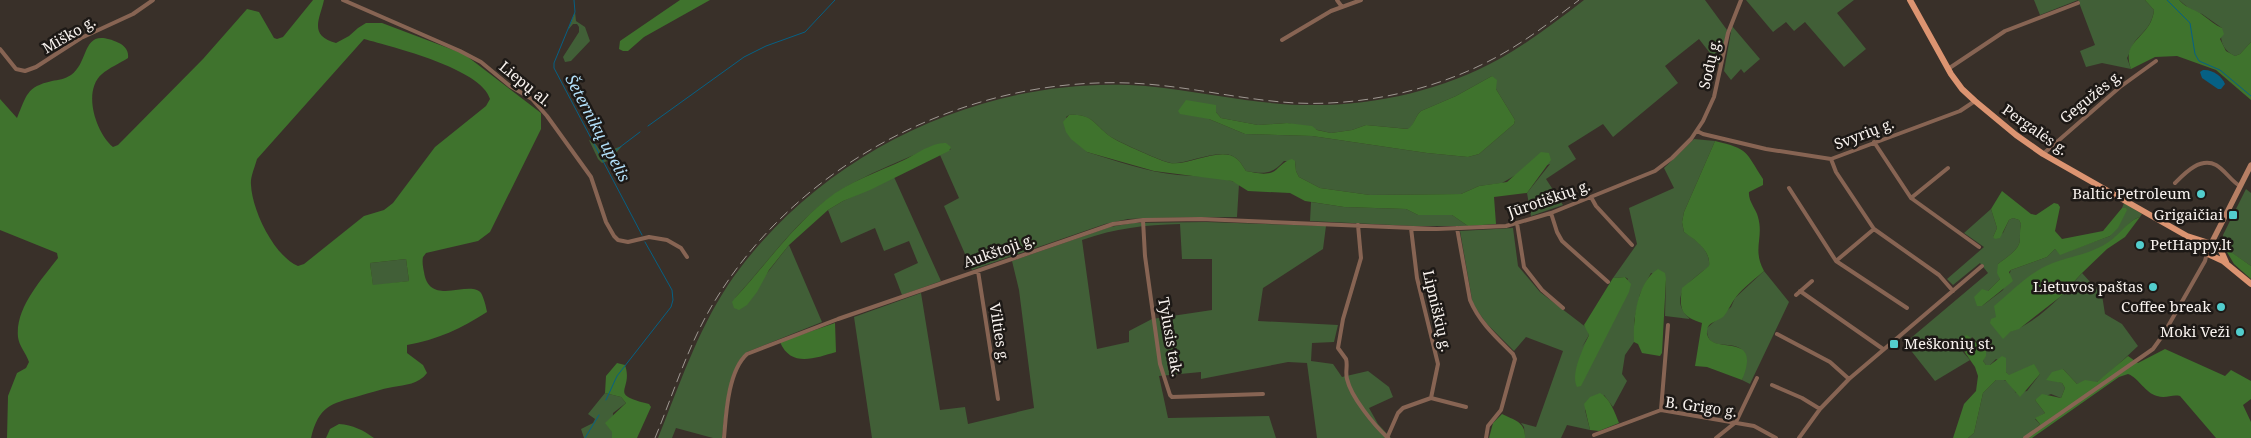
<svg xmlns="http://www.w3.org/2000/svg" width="2251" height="438" font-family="'Noto Serif',serif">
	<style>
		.green { fill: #415f37; fill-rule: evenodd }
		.forest { fill: #3f732d; fill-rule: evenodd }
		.water { fill: #066084 }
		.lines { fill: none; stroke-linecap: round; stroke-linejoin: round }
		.stream { stroke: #066084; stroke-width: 1 }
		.street { stroke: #876453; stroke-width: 4 }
		.secondary { stroke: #b77f64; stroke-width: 5.5 }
		.primary { stroke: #dc9471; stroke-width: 6 }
		.rail { stroke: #9f9892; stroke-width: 1; stroke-dasharray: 10 5; stroke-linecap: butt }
		.poi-dot { fill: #52cdcd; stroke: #1d1916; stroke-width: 2 }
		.labels { text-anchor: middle; stroke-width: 5; stroke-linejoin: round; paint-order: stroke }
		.street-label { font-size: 15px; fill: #f8f2ee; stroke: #1d1916 }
		.poi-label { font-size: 15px; fill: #f8f2ee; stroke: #1d1916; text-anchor: end }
		.water-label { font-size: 16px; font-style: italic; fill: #b2dff9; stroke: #1d1916 }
	</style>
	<rect width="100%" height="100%" fill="#393029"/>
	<!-- green -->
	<path class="green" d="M1584,0H1705L1727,30L1720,66L1699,39L1665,66L1678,83L1613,137L1603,124L1568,146L1576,159L1546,179L1563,205L1531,216L1527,193L1550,164L1514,176L1502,183L1479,186L1461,194L1370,195L1320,188L1299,177L1296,171L1295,161H1284C1272,175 1263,174 1246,171C1243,167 1241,162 1237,159C1222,145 1188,165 1171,163C1163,162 1119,142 1111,137C1096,127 1093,113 1069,115L1066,117L1087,152C1117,161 1147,172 1178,175C1198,177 1220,175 1239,184L1237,217L1151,218L1128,219L1105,224L972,270L944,206L959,198L940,155L951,149L937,145C904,160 854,178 827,200C791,227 765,266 735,298L764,277L789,245L822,322L747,352C727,367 725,414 722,438H713L676,428L672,438H658C679,386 697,332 728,285C815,157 974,79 1129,85C1173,87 1218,97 1262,102C1344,112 1429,98 1501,58C1531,41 1558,20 1584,0ZM1492,76L1496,89L1515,120L1514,124L1479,154L1468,157L1427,153L1312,136L1245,134L1209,119L1216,112L1221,118L1258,125L1287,123L1331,133L1352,130L1366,125L1409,129C1415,124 1415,116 1421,111L1456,96Z
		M1746,0H1854L1837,13L1866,49L1844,67L1805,22L1794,31L1786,22L1773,32Z
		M2034,0H2078L2040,15Z
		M2078,0H2145L2154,10C2152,25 2145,30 2136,40C2132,45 2130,53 2127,58L2131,69L2102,63L2086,67L2080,51L2095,45Z
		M2179,0H2251V42L2240,54L2235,56C2223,50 2219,41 2222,28L2202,14L2191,10Z
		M575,12L576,21L585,27L590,41L571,61L565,62L563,57L579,32V27L577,24H573L568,30Z
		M1732,26L1760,59L1744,73L1741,69L1731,80L1724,71Z
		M1694,139L1715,141L1684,212L1682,222L1684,232C1696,240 1711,250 1709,267C1691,279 1666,298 1690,319L1665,316L1666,279L1651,273L1640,294L1634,321V342L1625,355L1622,374L1627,381L1613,407L1604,395L1585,410L1590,430L1567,425L1561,438H1525L1524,427L1521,423L1536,427L1563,351L1526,337L1514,351L1487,324L1473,305L1460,231L1513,228L1518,266L1540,292L1587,328L1589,335L1582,347L1628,279L1625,277L1613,278L1637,244L1629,208L1674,188L1664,168Z
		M589,140L595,143L602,153L622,146L610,160L602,163L598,159Z
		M894,177L941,281L902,295L894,274L918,263L909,241L884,251L875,228L841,243L828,210L843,201Z
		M2246,189L2251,193V266C2239,257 2223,251 2223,235Z
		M1311,202L1344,207L1406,209L1418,215H1452L1468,226H1413L1310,221Z
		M2124,203L2142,214L2140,217C2130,219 2122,233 2113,240C2098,251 2081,256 2063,260L2009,332C2036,324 2064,294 2082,273L2102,295L2105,314L2122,324L2138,346L2107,375L2097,382L2077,384L2063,369L2052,380L2062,383L2065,388L2061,398L2051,394L2035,400L2045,413L2035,419L2040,424L2028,438H1968L1974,433L1983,393L1996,380C2006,377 2011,385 2016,393L2027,391L2040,374L2022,370L2009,376L2006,372L2005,363L1996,359L1990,365H1986L1983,361L1986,351L1972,337L1963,352L1970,360L1935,381L1905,343L1988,273L1980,263L1953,285L1947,279L1984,247L1964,233L1991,209L1997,228L1993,237L2003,233L2009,220L2013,218L2019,220L2021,224C2019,231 2021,239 2019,244C2016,252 2004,259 1998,264L2000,279L1988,291L1982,306L2003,290L2011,270L2047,257L2055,249L2060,254L2110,236L2126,208H2122Z
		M1206,222L1326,226L1323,249L1263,288L1258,321L1338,325L1334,342L1312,343L1311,361L1333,364L1342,377L1368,371L1389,387L1393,397L1369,408L1378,424L1391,438H1317L1307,363L1288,362L1201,379V372L1159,376L1168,418L1269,416L1276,438H872L854,317L921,293L940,410L965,407L968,424L1034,408L1019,290L1012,261L1110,227L1133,223ZM1180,224L1182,259H1212V310L1152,319L1129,331V342L1097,349L1082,240C1116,228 1144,225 1180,224Z
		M406,259L409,281L373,286L370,263Z
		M1764,271L1789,302L1750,384L1742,380L1746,361L1741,349C1729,340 1706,352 1707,328L1731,307L1735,298Z
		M605,393L621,397L626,403L613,413L612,438H584L581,429L593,423L595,419L588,414Z"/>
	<!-- forest -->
	<path class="forest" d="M313,0H324C320,19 308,35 336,43L349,36L358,28L366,23H382L464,54L541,113V129L490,232L478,241L426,253L423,257C422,262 423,267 424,272C429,308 470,279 481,293C484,298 486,307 487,312C462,328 437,340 407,345V353L423,365L427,373C419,384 405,385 393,387C381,389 370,393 359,396C330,404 319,406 311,438H7L8,396L17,373L26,368L29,362C26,353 19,346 18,337C15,308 42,279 58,258L57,253L0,230V99L17,118C27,95 26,87 52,81C58,80 65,79 71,75C91,61 80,25 119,43C125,46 129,51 128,58C120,63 109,68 102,74C82,91 96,133 113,147L118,145L203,59L247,9L259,12L274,38L277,39L283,37ZM364,39C393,47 482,69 490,99L486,106L435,147L393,203L384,210L364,216L304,264L298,266C274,256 252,210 251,185C250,177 255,167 257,159ZM406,259L409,281L373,285L370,263Z
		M680,0H710L644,37L628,51H623L619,49L620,41Z
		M2145,0H2179C2188,10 2196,9 2204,16C2210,20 2215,25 2222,28L2224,34L2220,39L2226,51L2235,56L2240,54L2251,42V100L2216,70L2177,56L2155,57L2131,69C2120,39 2151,39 2154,10Z
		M1492,76L1497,80L1496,89L1515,120L1514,124L1479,154L1468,157L1427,153L1312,136L1245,134L1209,119L1180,114L1178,111L1186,100L1216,105V112L1221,118L1258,125L1287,123L1312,126L1317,130L1331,133L1352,130L1366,125L1408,129C1415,124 1415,116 1421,111L1456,96Z
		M1069,115C1093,113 1095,126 1111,137C1118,142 1163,162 1170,163C1189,166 1222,145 1237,159C1241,162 1243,167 1246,171C1257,173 1270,177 1278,168C1284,163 1285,161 1292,159L1295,161L1296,171L1299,177L1320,188L1370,195L1461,194L1479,186L1507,182L1541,152L1549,153L1551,160L1527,193L1494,197L1496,224L1468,226L1452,215H1418L1406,209L1344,207L1305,201L1290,193L1248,191L1232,181L1154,171L1087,152L1071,139L1066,132L1063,122Z
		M1715,141C1749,149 1745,151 1763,179V185L1749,192C1748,201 1756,209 1758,217C1764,238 1752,249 1764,271C1755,279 1744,287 1736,297C1731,303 1729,310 1724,316C1720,320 1710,322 1708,327C1707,328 1707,333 1707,334C1712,357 1763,329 1742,380L1707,367L1695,366L1702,323C1681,316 1679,310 1682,288L1709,266C1711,250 1695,240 1684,232L1682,222L1684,212Z
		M946,143L951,147L949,151L870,190L843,201L828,210L789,245L769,270L757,292L747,305L739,310L734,308L732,302L735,298C765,266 791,228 826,200C848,182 878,172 904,160C916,154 933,142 946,143Z
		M2002,191L2031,214L2036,215L2054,203L2058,204L2060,207L2055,231L2062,239L2103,231L2122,208H2126L2127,210L2118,228L2110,236L2060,255L2055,249L2047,257L2011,270L2009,272L2013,281L1982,306H1977L1974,297L1982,289L1988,291L2000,279L1997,273L1998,264C2004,259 2016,252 2019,244C2021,239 2019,231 2021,224L2019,220L2013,218L2009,220L2000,238L1995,239L1993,237L1997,228L1991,209Z
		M2140,217L2125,237L2107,249L2082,273L2060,297L2019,329L2010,332L2003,339L1990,323L1991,319L1996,317L1994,306C2009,294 2025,277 2042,268C2064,256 2085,257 2107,243C2118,237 2128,220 2140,217Z
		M2224,247L2251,266V279L2234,264Z
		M1658,269L1665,273L1666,279L1662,353L1660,356L1642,353L1638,344L1634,342C1633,319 1637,282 1658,269Z
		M1625,277L1631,284L1629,292L1581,386L1577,387C1570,374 1584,347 1589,335L1584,325L1613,278Z
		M835,323L836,352C815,358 791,368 780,342Z
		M1967,335L1986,351V356L1983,361L1986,365H1990L2002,356L2006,358V372L2009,375L2034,364L2040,374L2020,397L2005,380H1996L1983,393L1974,433L1968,438H1953L1964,404L1976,391L1978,376L1975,367L1959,344L1960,338Z
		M2165,349L2225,376L2231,370L2251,381V399L2243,405L2251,422V438H2216L2180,396C2172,394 2166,399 2157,396C2145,393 2139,378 2128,374L2119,377L2032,438H2028L2040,424L2035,418L2045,413L2035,400L2042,394L2061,398L2065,388L2062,383L2046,380L2052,372L2063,369L2077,384L2085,380L2097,382L2128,356L2138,363Z
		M617,363L625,365C634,391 606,394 649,404L651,407L637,438H612V432L605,423L626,403L621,397L605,393L606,376Z
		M1600,393C1610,398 1615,413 1619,423L1599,431L1590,430L1584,404L1590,397Z
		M1502,414C1514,420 1526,422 1525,438H1489L1493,423Z
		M339,424C353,425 363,430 374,438H326L330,429Z"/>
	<!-- water -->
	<path class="water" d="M2203,70C2212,69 2222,76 2225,84L2221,89H2218L2202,78L2200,72Z"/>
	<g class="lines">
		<!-- stream -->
		<path class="stream" d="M574,0L575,12L554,63V68L642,235
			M2167,0L2190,23L2195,54L2199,61L2220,70L2251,96
			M648,126L744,57L766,46L805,32L835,0
			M603,160L640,132
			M606,400L617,376L671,307L673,300L672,290L645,242
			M585,438L599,415"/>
		<!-- street -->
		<path class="street" d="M343,0L460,51L481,62L510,86L532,99L547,116L591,177L606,222L614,236L618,240L628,242L649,237L667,240L681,248L687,257
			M1337,0L1342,7
			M1282,40L1331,11L1361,0
			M0,49L16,69L25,71L36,67L81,38L133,14L153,0
			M1948,69L2005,31L2078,3
			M1697,131L1703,134L1766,149L1831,159L1960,111L1975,101
			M1874,142L1911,198L1979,247
			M2043,154L2120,87L2156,61
			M1831,159L1836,172L1874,229L1939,275L1953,291
			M2175,183C2185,173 2200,157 2216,165C2225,170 2231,181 2240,186
			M1789,188L1836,261L1907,308
			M1591,197L1596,206L1632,245
			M1911,198L1948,168
			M1551,213L1557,232L1562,241L1608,282
			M1143,220L1145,256L1160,364L1170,395L1172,397L1263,394
			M1517,223L1524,267L1542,290L1563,308
			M1358,225L1361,258L1343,319L1338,348L1346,359C1348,365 1345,372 1347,379C1351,397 1374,425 1388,438
			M1411,228L1417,278L1438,364L1431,398
			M1457,228L1470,300C1479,322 1497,338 1513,354L1515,359L1501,410L1488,426L1486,438
			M1836,261L1874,229
			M978,271L998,399
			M1800,291L1883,349
			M1796,295L1812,281
			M1777,334L1830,362L1849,379
			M1772,385L1802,398L1820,409
			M1661,410L1668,325
			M1594,435L1661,410L1754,426L1776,438
			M724,438C726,414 728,371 747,354L838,319L1113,224L1143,220L1201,219L1437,229L1506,226L1551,213L1655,171L1672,158L1691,139L1703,121L1714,97L1728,33L1741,0
			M1387,438L1398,413L1403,408L1431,398L1466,407
			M1716,438L1736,422L1757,378
			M1799,438L1820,409L1849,379L1982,266
			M2025,438L2153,349L2163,335L2205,261L2207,253"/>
		<!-- secondary -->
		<path class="secondary" d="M2212,242L2251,165"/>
		<!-- primary -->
		<path class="primary" d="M1910,0L1951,74L1962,89L1975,101L2016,135L2043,154L2187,236L2209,243
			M2195,242L2208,254L2223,261L2251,284
			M2208,245L2214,242L2218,244L2226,262"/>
		<!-- rail -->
		<path class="rail" d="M655,438C674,392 689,342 716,299C801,161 967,77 1129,83C1185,85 1240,100 1296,103C1357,106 1426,92 1481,65C1517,48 1548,24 1579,0"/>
	</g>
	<!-- markers -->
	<g class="poi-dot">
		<circle cx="2201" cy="194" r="5"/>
		<rect x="2228" y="210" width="10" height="10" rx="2.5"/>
		<circle cx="2140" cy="245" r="5"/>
		<circle cx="2153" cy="287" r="5"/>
		<circle cx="2221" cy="307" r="5"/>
		<circle cx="2240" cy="332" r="5"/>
		<rect x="1889" y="339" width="10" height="10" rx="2.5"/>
	</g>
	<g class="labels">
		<!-- street labels -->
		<g class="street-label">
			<text transform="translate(69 35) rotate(-30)" y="5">Miško g.</text>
			<text transform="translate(1710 64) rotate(-77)" y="5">Sodų g.</text>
			<text transform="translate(525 84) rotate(39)" y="5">Liepų al.</text>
			<text transform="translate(2091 97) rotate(-39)" y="5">Gegužės g.</text>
			<text transform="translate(2035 130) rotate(35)" y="5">Pergalės g.</text>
			<text transform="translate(1864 134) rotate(-21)" y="5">Svyrių g.</text>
			<text transform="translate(1549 199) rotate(-19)" y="5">Jūrotiškių g.</text>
			<text transform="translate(999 251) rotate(-19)" y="5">Aukštoji g.</text>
			<text transform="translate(1437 311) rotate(77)" y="5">Lipniškių g.</text>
			<text transform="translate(999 333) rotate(81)" y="5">Vilties g.</text>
			<text transform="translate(1170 337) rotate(80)" y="5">Tylusis tak.</text>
			<text transform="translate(1701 407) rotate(8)" y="5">B. Grigo g.</text>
		</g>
		<!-- poi labels -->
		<g class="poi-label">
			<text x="2191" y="199">Baltic Petroleum</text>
			<text x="2223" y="220">Grigaičiai</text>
			<text x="2150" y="250" text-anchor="start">PetHappy.lt</text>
			<text x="2143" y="292">Lietuvos paštas</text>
			<text x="2211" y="312">Coffee break</text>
			<text x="2230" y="337">Moki Veži</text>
			<text x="1904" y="349" text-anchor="start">Meškonių st.</text>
		</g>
		<!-- water labels -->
		<g class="water-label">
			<text transform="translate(598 128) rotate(62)" y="6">Šeternikų upelis</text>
		</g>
	</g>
</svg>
